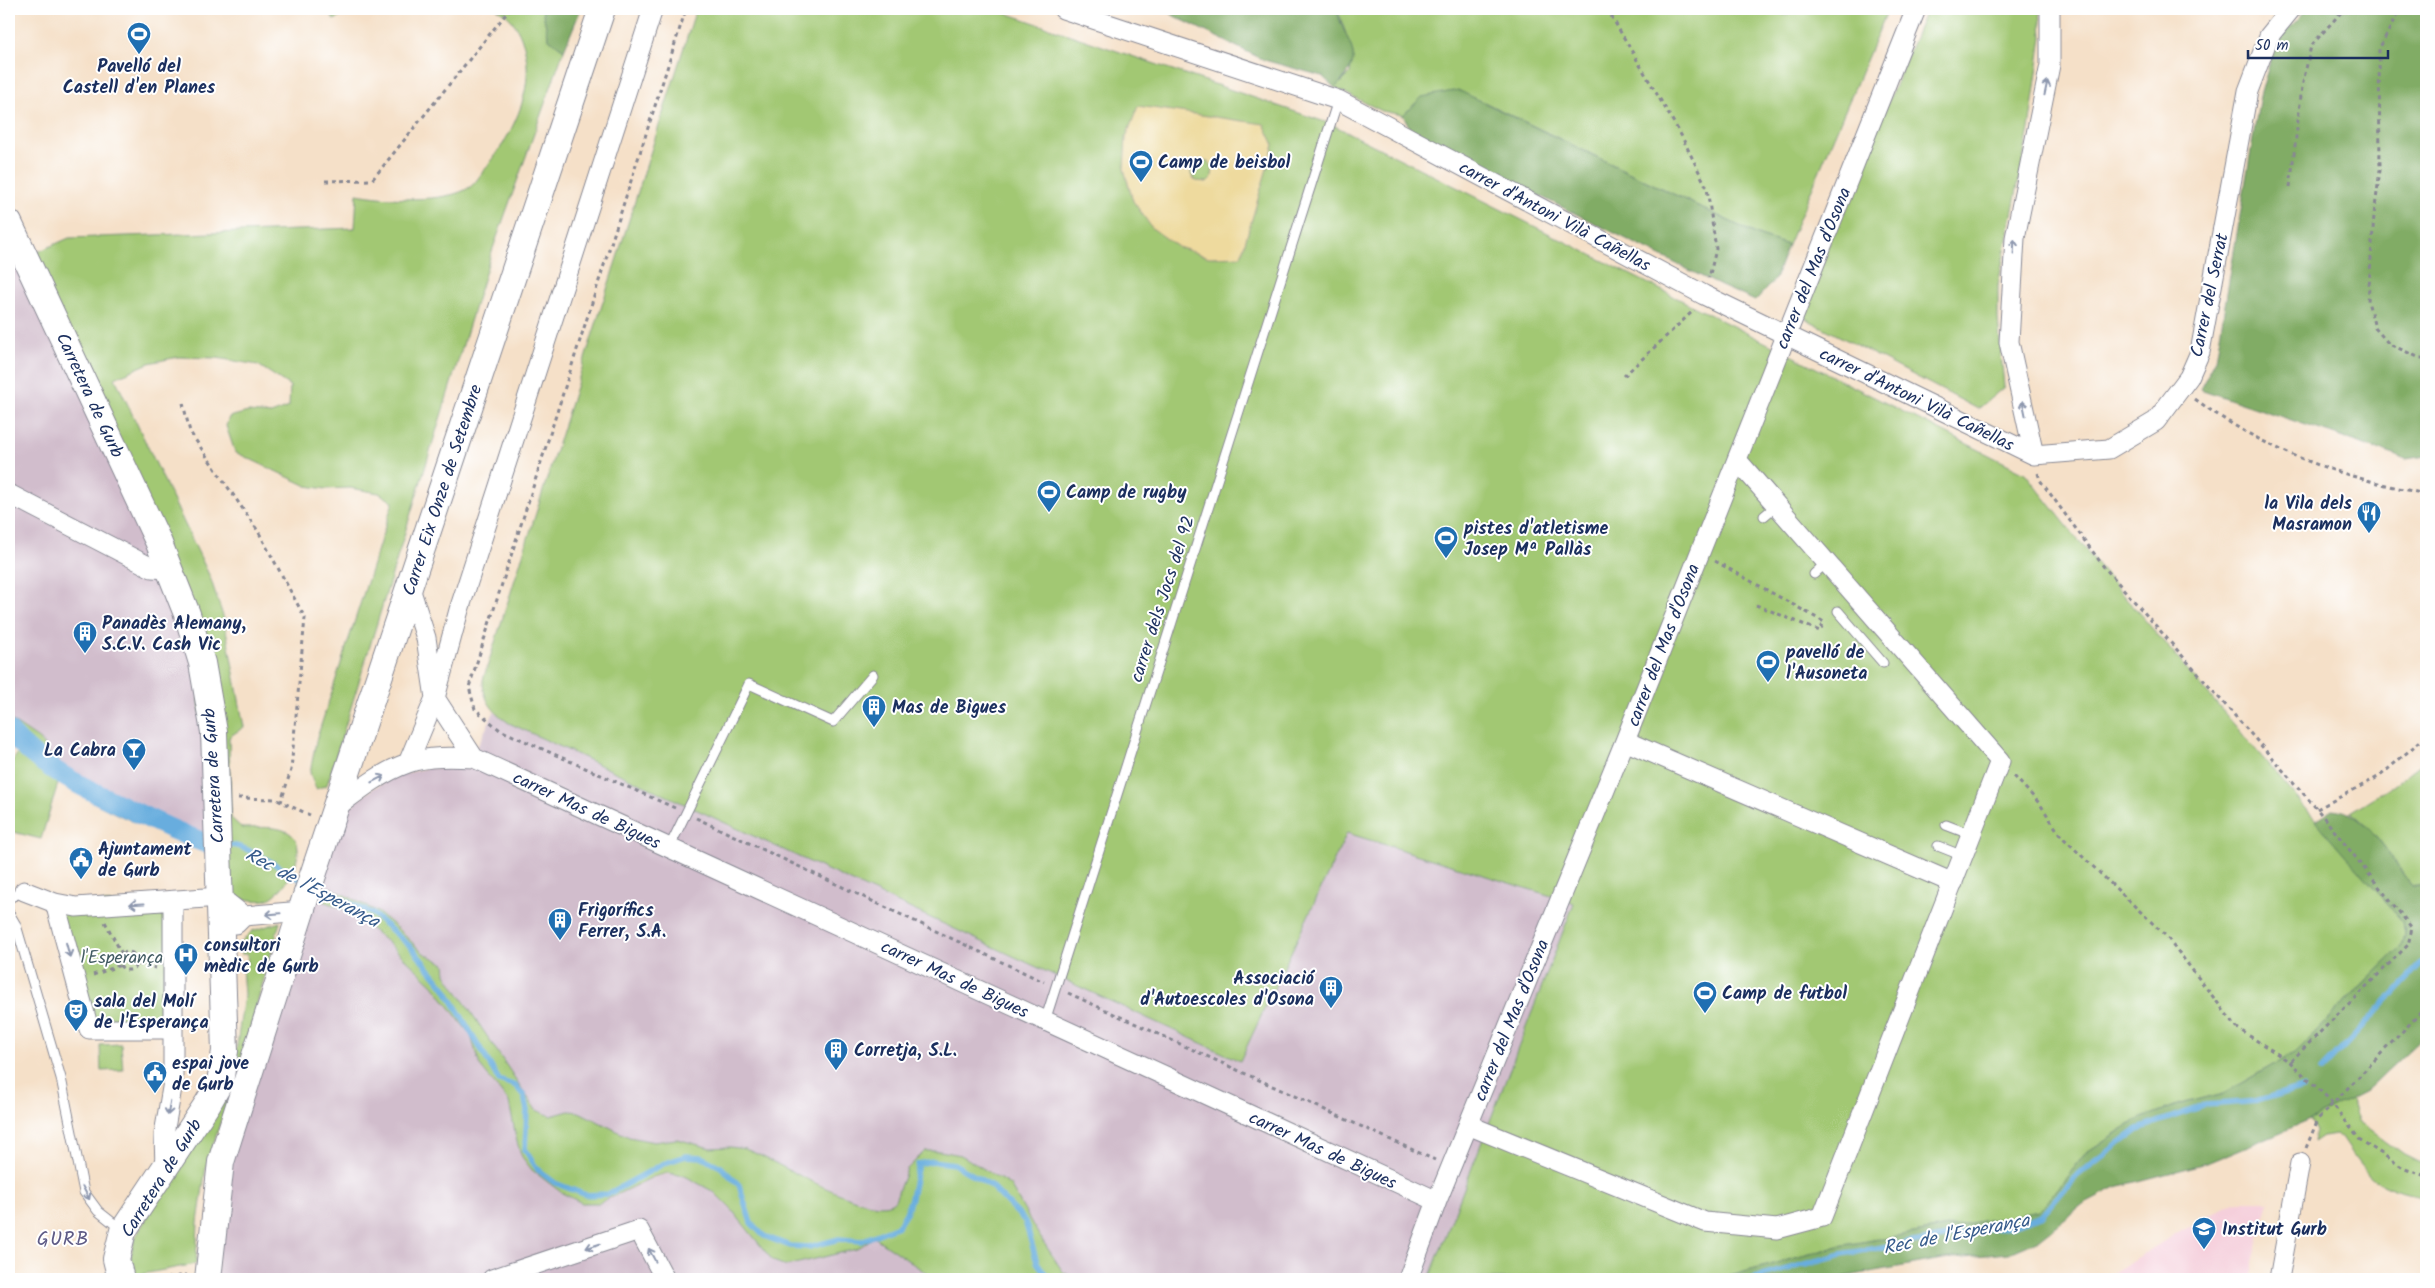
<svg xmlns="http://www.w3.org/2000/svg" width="2435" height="1288" font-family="Kalam,sans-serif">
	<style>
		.built { fill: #f5cfdb }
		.industrial { fill: #d1bdcc }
		.green { fill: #a2c873; stroke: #5e7c68 }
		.forest { fill: #81ac65; stroke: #4e6e62 }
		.sand { fill: #eeda9e; stroke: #84847e; fill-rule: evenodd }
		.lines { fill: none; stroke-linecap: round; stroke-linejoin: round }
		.stream { stroke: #68adde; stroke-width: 5.5 }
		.canal { stroke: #68adde; stroke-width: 20 }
		.lane-casing { stroke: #888893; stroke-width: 11 }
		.street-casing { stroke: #888893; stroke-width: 21 }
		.secondary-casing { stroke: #888893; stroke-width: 28 }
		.path { stroke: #888893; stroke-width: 3; stroke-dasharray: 4 4; stroke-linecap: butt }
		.lane { stroke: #fff; stroke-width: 9 }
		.street { stroke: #fff; stroke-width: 19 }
		.secondary { stroke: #fff; stroke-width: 26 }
		.oneway { stroke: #8d97ae }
		.labels { text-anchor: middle; stroke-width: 4; stroke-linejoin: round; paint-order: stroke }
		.poi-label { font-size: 18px; font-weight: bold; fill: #1b2f5e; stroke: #fff; text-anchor: start }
		.street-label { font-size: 18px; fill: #1b2f5e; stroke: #fff }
		.park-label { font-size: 18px; fill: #445d64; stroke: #fff }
		.water-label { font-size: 19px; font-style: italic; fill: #365b8b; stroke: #fff }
		.quarter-label { font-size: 20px; letter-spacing: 1px; fill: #5e5b86; stroke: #fff }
	</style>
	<rect width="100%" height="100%" fill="#fff"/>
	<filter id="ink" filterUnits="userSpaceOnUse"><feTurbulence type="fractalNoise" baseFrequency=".02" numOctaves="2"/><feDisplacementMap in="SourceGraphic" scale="10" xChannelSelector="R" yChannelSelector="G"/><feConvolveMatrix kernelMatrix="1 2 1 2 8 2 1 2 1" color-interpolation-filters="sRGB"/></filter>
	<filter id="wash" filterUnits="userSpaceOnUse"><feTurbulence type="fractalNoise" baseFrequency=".0096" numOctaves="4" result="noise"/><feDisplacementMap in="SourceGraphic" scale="20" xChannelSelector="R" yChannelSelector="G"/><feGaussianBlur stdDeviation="1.12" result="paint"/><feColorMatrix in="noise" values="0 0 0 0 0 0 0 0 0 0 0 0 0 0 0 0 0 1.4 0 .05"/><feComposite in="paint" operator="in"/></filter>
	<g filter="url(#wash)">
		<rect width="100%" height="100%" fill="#f5e0c8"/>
		<!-- built -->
		<path class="built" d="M2236,1201H2269L2253,1261V1279H2103L2169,1238Z"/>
		<!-- industrial -->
		<path class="industrial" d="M9,231L136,503L196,664L211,843L158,822L74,778L60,769L40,740L9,719Z
			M494,712L509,723L1240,1061L1347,833L1574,903L1429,1279H1075L1063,1272L1035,1229L1010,1185L961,1155L940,1151H925L907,1169L895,1200L892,1203L883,1205L857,1202L745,1149L730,1147L710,1148L677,1139L654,1142L629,1137L579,1112L569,1111L550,1116L536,1110L457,991L446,974L444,964L422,952L398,928L376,911L323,901L350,912L385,940L433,985L471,1036L481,1066L509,1102L517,1142L522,1157L532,1170L562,1193L582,1203H598L648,1179L673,1173L685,1176L714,1192L731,1209L773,1261L792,1265L813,1260L837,1252L857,1249L874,1237L1043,1279H217L225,1158L344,812L374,788L400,775L427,768H467Z"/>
		<!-- green -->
		<path class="green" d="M328,9H357L334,20Z
			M497,9H542L549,39L564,50L491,254L327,785L316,789L310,773L316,741L393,502L379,493L350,488L326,489L307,486L235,452L226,426L229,417L248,412L271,414L289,407L290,386L258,365L217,358L178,357L149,363L115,378L210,577L224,619L244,727L229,737L231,818L242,828C258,828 283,824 294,837C308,854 283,895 266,900C254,903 222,894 209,892L211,843L196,664L136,503L22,259L69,238L355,228L357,194C384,199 446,204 470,187C476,183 481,173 487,167C515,130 539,83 521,37C516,24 509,15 497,9Z
			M696,9H994L1331,124L2025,473L2098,565L2402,921L2404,934L2401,947L2294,1053L2224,1093L2181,1104L2141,1118L2086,1153L2040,1211L1839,1246L1719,1279H1429L1574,903L1347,833L1240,1061L509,723C493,712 483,700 483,680Z
			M1337,9H1769L1787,16L1790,9H1888L1788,245L1760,236L1484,102L1412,106L1403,115L1382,111L1335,88L1350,73L1353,53Z
			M1927,9H2040L2042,37L2029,129L1998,285V319L2004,387L1978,409L1799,315Z
			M9,719L40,740L60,769L74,778L158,822L199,838L196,847C149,828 100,811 59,780L41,839L9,831V766L18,753L9,747Z
			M2426,760V886L2412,885C2393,861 2376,829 2350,812L2393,785Z
			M329,887L376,911L397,928L422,952L445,964L446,974L457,991L536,1110L551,1116L569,1111L579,1112L629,1137L654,1142L677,1139L710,1148L730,1147L745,1149C772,1158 875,1223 895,1200L907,1169L925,1151H940L961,1155L1010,1185L1035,1229L1063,1272L1075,1279H935L874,1237L857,1249L786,1266L773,1261L731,1209L714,1192L685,1176L668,1173L653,1177L599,1203H582L562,1193L532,1170L522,1157L517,1142L509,1102L480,1066L471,1036L433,985L385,940L350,912L323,901Z
			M173,902V1029H89L55,903Z
			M280,922L244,1050L206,1167L198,1222L196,1264L132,1276L131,1256L135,1238L234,1066L244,995L242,967L248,964L247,954H241L238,945L252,931Z
			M121,1044L123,1070L101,1071L100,1045Z
			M2351,1098L2358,1121L2404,1155L2426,1166V1197C2374,1186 2370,1181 2341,1138L2335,1134L2323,1136L2314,1142L2316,1130L2310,1120Z"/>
		<!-- forest -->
		<path class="forest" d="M542,9H581L564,50L549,39Z
			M1165,9H1337C1345,47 1370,53 1335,88L1322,76L1264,60L1174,16Z
			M2307,9H2426V456L2406,459L2200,389L2216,359L2260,96L2275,44Z
			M1458,90L1760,236L1788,245L1775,279L1755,301L1721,286L1423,138L1410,128L1403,115L1422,97Z
			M2332,809C2366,809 2392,861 2412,885L2426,886V1034L2366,1091L2310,1120L2207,1163L2116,1187L2087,1202L2039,1240L2009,1253L1942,1259L1832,1279H1719L1839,1246L2040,1211L2086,1153L2141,1118L2181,1104L2224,1093L2294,1053L2401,947L2404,934L2402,921L2315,820Z"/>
		<!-- sand -->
		<path class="sand" d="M1138,106L1264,124L1274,145L1241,256L1209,257L1178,247L1152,228L1133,201L1124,169L1126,137ZM1200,160L1208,161L1213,167L1212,177L1207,182L1196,181L1191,175V167Z"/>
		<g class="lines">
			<!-- stream -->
			<path class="stream" d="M223,844C252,845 280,869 305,882
				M316,887L373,914L411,947L444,987L499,1080L516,1086L524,1096L527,1110L525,1150L538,1170L555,1183L586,1195L608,1194L665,1163L686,1156L701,1157L721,1167L739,1185L751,1223L764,1236L790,1246L809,1247L839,1239L861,1241L898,1226L906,1213L911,1198L918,1164L932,1161L954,1164L990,1185L1025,1221L1037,1262L1049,1279
				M2321,1071L2426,959
				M1751,1279L1842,1254L2014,1225L2042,1216L2074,1178L2138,1129L2206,1105L2259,1101L2303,1088"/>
			<!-- canal -->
			<path class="canal" d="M9,731C40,768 84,788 127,808C154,821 180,834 208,844"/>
		</g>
	</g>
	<g filter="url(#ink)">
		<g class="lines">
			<defs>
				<path id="lane" d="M1764,516L1777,505
					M1814,574L1827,562
					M1838,611L1883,663
					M1946,825L1972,835
					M1938,846L1963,856
					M669,848L749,684L833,722L873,675
					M9,898L24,891
					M9,913L16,925L61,1078L84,1192L98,1211L122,1230
					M1045,1021L1338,100"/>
				<path id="street" d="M1063,9L1338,100L1704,295L2034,455
					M2034,455L2109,449L2156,421L2189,377L2200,352L2248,91L2269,36L2291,9
					M2034,455L2009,342L2015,238L2050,65V9
					M9,494L152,568L169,569
					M410,588L426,638L435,698L474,758
					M1625,741L1953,883
					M408,763L435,698L459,610L653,9
					M338,806C359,790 382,772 408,763C428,756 453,757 474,758L1437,1201
					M24,891L55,903L76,907L220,897L244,916
					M55,903L89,1029H173
					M236,924L244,916L302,911
					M1468,1125L1705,1222L1777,1229L1822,1217L2000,761L1737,460
					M165,1168L164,1134L173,1082V902
					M492,1279L639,1230L665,1279
					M1408,1279L1437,1201L1625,741L1916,9
					M2279,1279L2300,1163"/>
				<path id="secondary" d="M9,223L158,541L187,614L202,663L214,732L225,1051L220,1082L208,1103L123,1231L116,1259L121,1279
					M208,1279L221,1162L305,899L602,9"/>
			</defs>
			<!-- lane casing -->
			<use href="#lane" class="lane-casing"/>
			<!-- street casing -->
			<use href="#street" class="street-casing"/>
			<!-- secondary casing -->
			<use href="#secondary" class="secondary-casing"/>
			<!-- path -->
			<path class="path" d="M1607,9L1681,135L1707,188L1716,249L1709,278
				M2404,9L2397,15L2379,49L2380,170L2374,215L2368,301L2375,328L2389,344L2420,358H2426
				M325,181L372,180L510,9
				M2290,187L2302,87L2311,46L2344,9
				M1624,376L1694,310
				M2195,399C2268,453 2339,476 2426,494
				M183,403L190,432L258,531L305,618L291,770L281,802
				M2038,473L2040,480L2104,567L2317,809L2412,928L2408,945L2290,1062
				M1715,561L1824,622L1820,631L1756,605
				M2014,776L2040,804L2061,836L2167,937L2237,1028L2290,1062L2329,1099L2359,1139L2405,1169L2426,1176
				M238,798L275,799L310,815
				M675,808L500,730L475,709L469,687L686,9
				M2317,809L2380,776L2426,736
				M696,818L1044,982
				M105,922L122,954
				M119 961a9 9 0 1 1 18 0a9 9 0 1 1-18 0Z
				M137,964L156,968
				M93,975L121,965
				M1068,993L1435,1160
				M2306,1148L2318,1119L2426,1007
				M230,1278L240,1279
				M161,1279L187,1275"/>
			<!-- lane -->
			<use href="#lane" class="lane"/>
			<!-- street -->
			<use href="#street" class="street"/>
			<!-- secondary -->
			<use href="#secondary" class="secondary"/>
		</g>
		<!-- one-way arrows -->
		<defs><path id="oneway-shaft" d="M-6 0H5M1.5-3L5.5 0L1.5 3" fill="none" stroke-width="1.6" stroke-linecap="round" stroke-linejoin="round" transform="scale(1.25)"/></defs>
		<g class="oneway">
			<use href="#oneway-shaft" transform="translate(2046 88) rotate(-78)"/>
			<use href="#oneway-shaft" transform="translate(2014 247) rotate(-87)"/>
			<use href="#oneway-shaft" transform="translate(2024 408) rotate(-102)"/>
			<use href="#oneway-shaft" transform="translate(378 779) rotate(-27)"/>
			<use href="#oneway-shaft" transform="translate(137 904) rotate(177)"/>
			<use href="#oneway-shaft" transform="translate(273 914) rotate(175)"/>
			<use href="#oneway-shaft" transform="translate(68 950) rotate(75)"/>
			<use href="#oneway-shaft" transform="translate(169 1108) rotate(100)"/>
			<use href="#oneway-shaft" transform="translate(86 1193) rotate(62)"/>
			<use href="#oneway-shaft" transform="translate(593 1246) rotate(162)"/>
			<use href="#oneway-shaft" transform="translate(652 1255) rotate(-118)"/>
		</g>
	</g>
	<!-- icons -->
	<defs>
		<symbol id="stadium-pin" viewBox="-11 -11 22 30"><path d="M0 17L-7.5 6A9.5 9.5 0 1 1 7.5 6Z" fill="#1f6fb2" stroke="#fff"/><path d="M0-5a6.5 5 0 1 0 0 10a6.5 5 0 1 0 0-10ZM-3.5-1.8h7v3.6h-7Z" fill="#fff"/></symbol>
		<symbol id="restaurant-pin" viewBox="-11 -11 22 30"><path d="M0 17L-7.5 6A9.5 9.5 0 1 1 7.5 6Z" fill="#1f6fb2" stroke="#fff"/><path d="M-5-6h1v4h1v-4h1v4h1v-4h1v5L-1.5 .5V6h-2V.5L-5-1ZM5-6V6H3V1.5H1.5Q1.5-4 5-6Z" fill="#fff"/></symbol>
		<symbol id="building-pin" viewBox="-11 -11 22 30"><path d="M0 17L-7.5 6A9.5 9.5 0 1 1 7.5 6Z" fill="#1f6fb2" stroke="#fff"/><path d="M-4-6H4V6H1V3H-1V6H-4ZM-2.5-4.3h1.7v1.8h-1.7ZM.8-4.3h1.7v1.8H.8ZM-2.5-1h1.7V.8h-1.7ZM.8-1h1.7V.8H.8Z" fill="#fff"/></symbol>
		<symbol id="bar-pin" viewBox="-11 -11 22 30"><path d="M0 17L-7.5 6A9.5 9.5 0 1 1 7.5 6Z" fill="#1f6fb2" stroke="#fff"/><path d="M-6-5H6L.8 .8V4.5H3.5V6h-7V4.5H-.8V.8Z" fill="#fff"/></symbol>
		<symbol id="civic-pin" viewBox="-11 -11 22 30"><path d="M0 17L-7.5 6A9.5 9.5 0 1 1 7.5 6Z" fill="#1f6fb2" stroke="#fff"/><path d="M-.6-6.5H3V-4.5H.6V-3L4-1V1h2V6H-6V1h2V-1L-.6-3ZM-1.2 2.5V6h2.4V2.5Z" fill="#fff"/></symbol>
		<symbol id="hospital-pin" viewBox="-11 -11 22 30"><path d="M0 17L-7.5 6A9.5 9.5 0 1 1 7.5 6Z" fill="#1f6fb2" stroke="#fff"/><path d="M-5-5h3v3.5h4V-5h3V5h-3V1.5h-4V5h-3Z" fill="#fff"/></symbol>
		<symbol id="theatre-pin" viewBox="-11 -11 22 30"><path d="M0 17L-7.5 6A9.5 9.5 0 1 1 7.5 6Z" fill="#1f6fb2" stroke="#fff"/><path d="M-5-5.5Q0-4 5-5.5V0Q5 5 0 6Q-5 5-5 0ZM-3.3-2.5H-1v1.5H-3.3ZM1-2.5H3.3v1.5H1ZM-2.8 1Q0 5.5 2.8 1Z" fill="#fff"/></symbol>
		<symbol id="school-pin" viewBox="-11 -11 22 30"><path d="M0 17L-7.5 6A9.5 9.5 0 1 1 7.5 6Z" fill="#1f6fb2" stroke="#fff"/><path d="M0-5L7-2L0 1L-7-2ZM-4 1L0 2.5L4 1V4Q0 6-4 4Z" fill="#fff"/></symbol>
	</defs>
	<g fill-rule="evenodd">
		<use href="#stadium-pin" x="125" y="20" width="28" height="38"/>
		<use href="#stadium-pin" x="1127" y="148" width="28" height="38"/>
		<use href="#stadium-pin" x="1035" y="478" width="28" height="38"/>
		<use href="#restaurant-pin" x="2355" y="499" width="28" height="38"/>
		<use href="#stadium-pin" x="1432" y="524" width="28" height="38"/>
		<use href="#building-pin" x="71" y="619" width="28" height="38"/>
		<use href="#stadium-pin" x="1754" y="648" width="28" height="38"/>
		<use href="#building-pin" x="860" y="693" width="28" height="38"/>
		<use href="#bar-pin" x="120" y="736" width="28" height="38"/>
		<use href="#civic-pin" x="67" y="845" width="28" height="38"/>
		<use href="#building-pin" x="546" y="906" width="28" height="38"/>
		<use href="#hospital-pin" x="172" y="941" width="28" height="38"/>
		<use href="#building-pin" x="1317" y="974" width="28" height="38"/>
		<use href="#stadium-pin" x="1691" y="979" width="28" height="38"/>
		<use href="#theatre-pin" x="62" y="997" width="28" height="38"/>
		<use href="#building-pin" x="822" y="1036" width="28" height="38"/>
		<use href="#civic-pin" x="141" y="1059" width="28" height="38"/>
		<use href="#school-pin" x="2190" y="1215" width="28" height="38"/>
	</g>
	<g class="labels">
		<!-- poi labels -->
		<g class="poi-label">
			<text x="139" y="72" text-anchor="middle">Pavelló del<tspan x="139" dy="21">Castell d'en Planes</tspan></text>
			<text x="1158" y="168">Camp de beisbol</text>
			<text x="1066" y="498">Camp de rugby</text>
			<text x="2352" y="509" text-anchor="end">la Vila dels<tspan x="2352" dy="21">Masramon</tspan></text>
			<text x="1464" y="534">pistes d'atletisme<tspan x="1464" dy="21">Josep Mª Pallàs</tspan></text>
			<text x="102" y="629">Panadès Alemany,<tspan x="102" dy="21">S.C.V. Cash Vic</tspan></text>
			<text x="1786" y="658">pavelló de<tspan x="1786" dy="21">l'Ausoneta</tspan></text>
			<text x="892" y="713">Mas de Bigues</text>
			<text x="116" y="756" text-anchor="end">La Cabra</text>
			<text x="98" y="855">Ajuntament<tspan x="98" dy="21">de Gurb</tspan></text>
			<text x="578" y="916">Frigorífics<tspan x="578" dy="21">Ferrer, S.A.</tspan></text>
			<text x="204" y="951">consultori<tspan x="204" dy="21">mèdic de Gurb</tspan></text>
			<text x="1314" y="984" text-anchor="end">Associació<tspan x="1314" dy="21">d'Autoescoles d'Osona</tspan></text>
			<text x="1722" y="999">Camp de futbol</text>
			<text x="94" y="1007">sala del Molí<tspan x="94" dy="21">de l'Esperança</tspan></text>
			<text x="854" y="1056">Corretja, S.L.</text>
			<text x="172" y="1069">espai jove<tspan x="172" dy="21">de Gurb</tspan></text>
			<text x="2222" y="1235">Institut Gurb</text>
		</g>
		<!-- street labels -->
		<g class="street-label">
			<text transform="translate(1555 216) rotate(28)" y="6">carrer d'Antoni Vilà Cañellas</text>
			<text transform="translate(1813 268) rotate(-68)" y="6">carrer del Mas d'Osona</text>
			<text transform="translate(2209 295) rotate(-78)" y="6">Carrer del Serrat</text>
			<text transform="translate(90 395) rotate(65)" y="6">Carretera de Gurb</text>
			<text transform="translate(1917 399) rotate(26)" y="6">carrer d'Antoni Vilà Cañellas</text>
			<text transform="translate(442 490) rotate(-72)" y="6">Carrer Eix Onze de Setembre</text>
			<text transform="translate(1162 599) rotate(-72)" y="6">carrer dels Jocs del 92</text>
			<text transform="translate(1663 645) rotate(-69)" y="6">carrer del Mas d'Osona</text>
			<text transform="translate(213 776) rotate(-94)" y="6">Carretera de Gurb</text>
			<text transform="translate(587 810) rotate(25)" y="6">carrer Mas de Bigues</text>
			<text transform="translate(955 979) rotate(25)" y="6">carrer Mas de Bigues</text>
			<text transform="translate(1511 1020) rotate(-68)" y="6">carrer del Mas d'Osona</text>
			<text transform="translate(1323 1150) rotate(25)" y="6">carrer Mas de Bigues</text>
			<text transform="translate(161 1178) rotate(-58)" y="6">Carretera de Gurb</text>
		</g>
		<!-- park labels -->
		<g class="park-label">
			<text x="122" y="963">l'Esperança</text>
		</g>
		<!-- water labels -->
		<g class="water-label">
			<text transform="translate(313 887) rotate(28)" y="7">Rec de l'Esperança</text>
			<text transform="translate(1956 1233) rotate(-11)" y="7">Rec de l'Esperança</text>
		</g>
		<!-- quarter labels -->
		<g class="quarter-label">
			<text x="63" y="1245">GURB</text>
		</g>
	</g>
	<!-- margin -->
	<rect width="2435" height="1288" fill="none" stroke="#fff" stroke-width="30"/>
	<!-- scale -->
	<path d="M2248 50v8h140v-8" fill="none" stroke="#1b2f5e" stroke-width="2.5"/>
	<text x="2255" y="50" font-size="15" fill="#1b2f5e" stroke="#ffffff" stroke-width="4" paint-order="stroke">50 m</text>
</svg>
